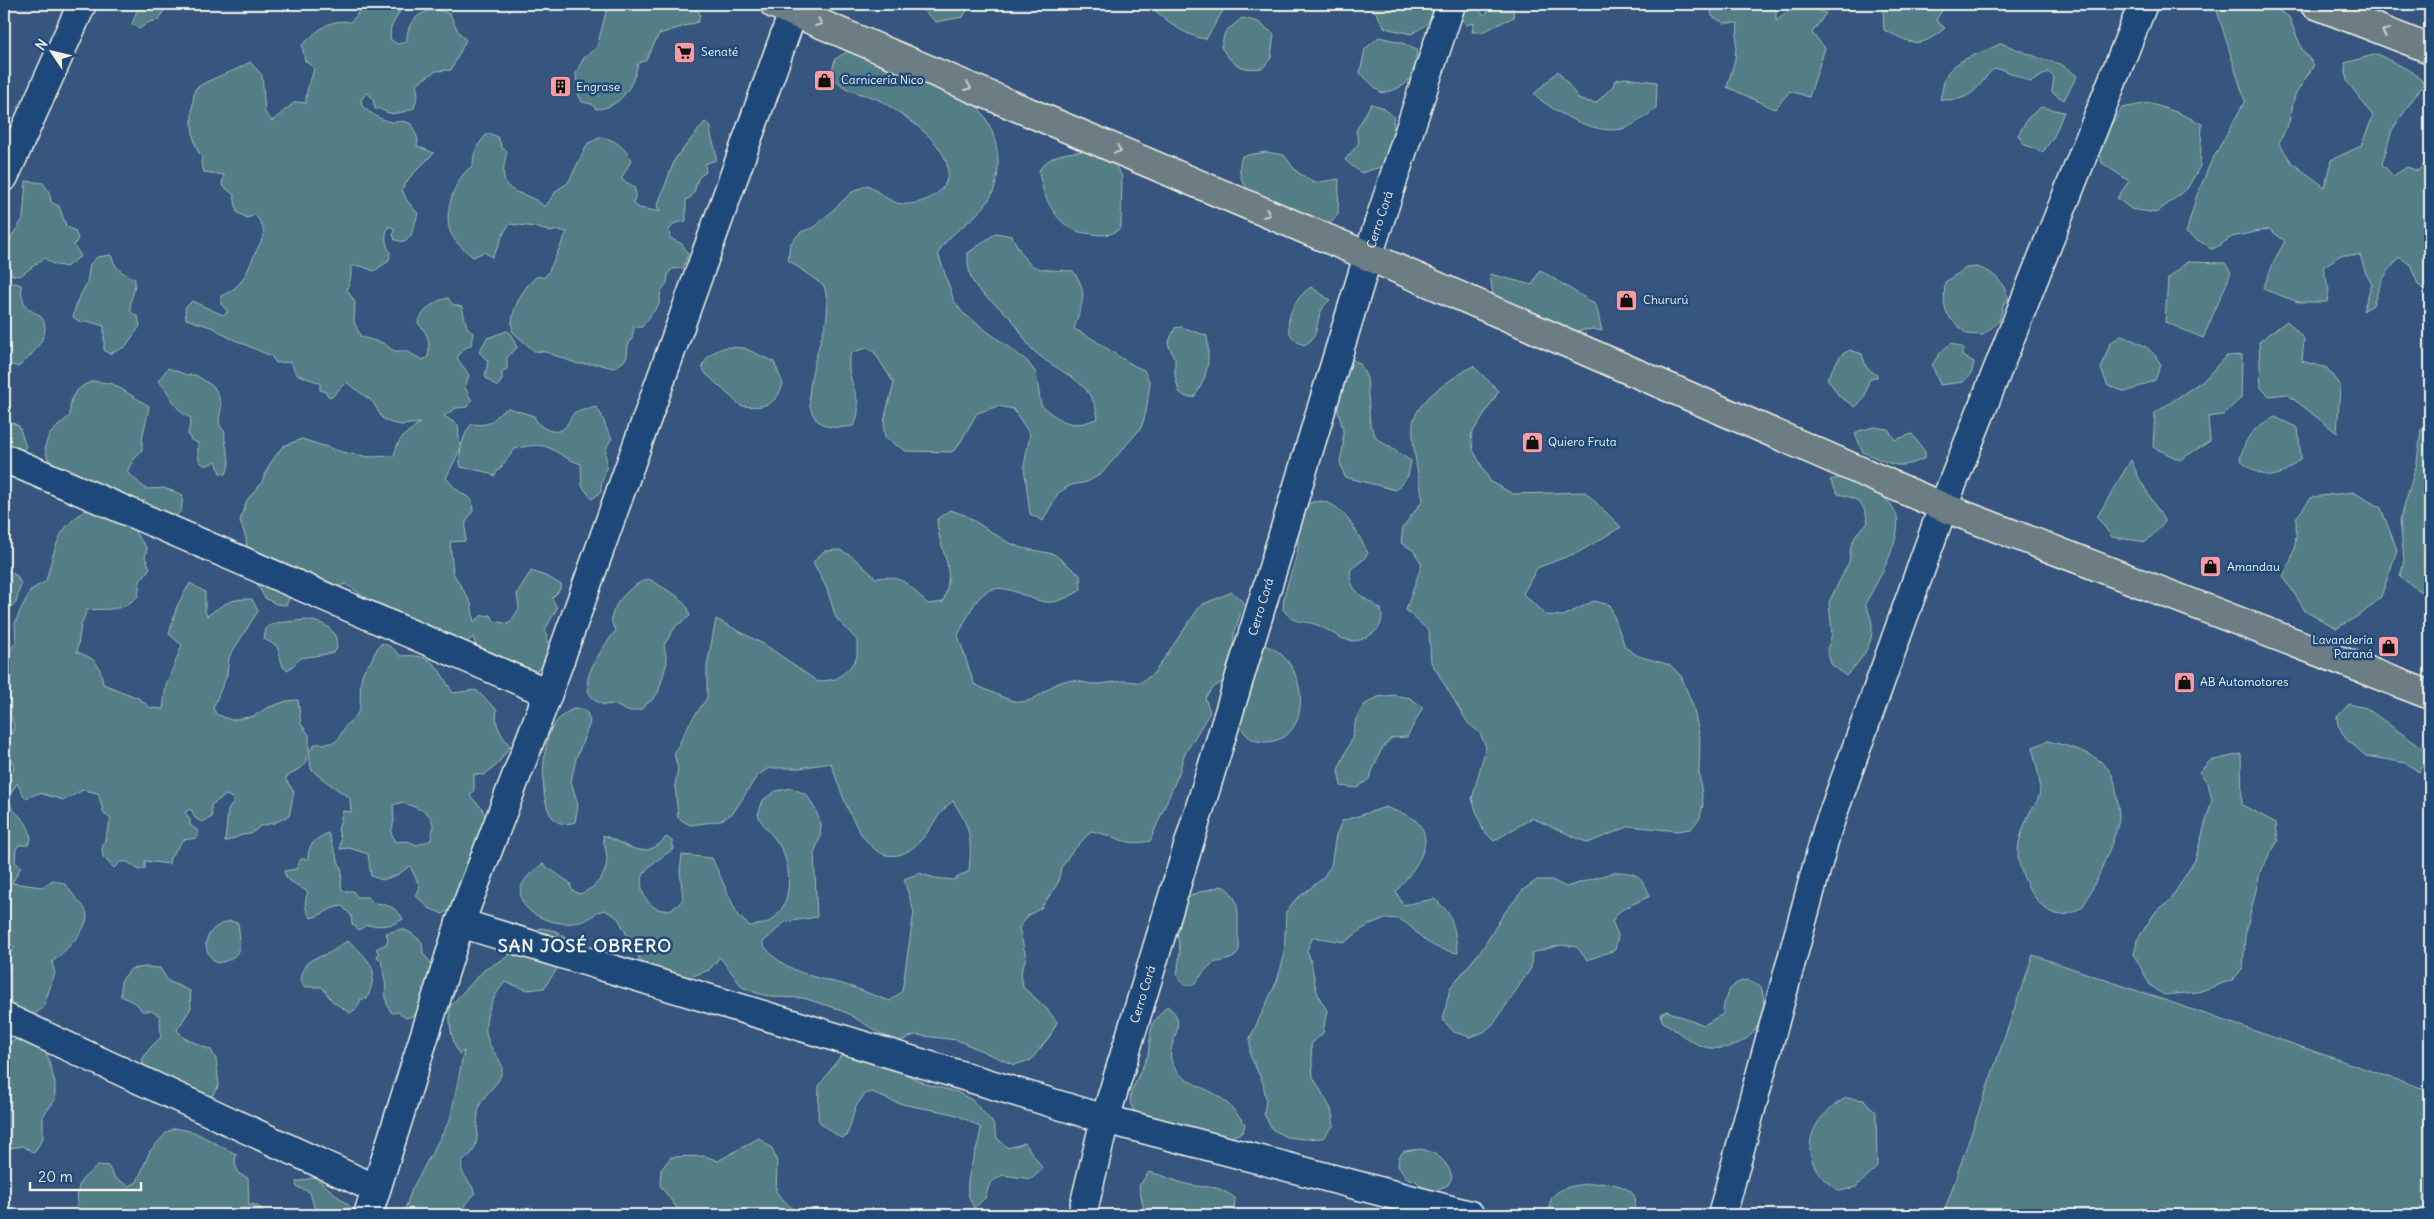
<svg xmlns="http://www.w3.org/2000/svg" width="2434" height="1219" font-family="Delius,sans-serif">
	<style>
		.green { fill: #537e86; stroke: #a4b8b7; fill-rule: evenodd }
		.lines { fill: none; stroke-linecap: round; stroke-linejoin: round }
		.minor-casing { stroke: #f4f1e8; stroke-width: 31 }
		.major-casing { stroke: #f4f1e8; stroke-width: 31 }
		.minor { stroke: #1f4a7a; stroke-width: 28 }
		.major { stroke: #6c7e84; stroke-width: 28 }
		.oneway { stroke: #cbceca }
		.labels { text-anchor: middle; stroke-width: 5; stroke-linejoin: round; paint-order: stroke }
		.poi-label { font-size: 12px; fill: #f4f1e8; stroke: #1f4a7a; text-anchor: start }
		.street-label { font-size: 12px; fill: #f4f1e8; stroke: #1f4a7a }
		.district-label { font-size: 18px; font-weight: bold; letter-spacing: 1px; fill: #f4f1e8; stroke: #1f4a7a }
	</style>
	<rect width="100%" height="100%" fill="#36567f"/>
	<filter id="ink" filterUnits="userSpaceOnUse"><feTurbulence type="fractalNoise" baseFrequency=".02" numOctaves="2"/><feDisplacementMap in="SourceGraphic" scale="10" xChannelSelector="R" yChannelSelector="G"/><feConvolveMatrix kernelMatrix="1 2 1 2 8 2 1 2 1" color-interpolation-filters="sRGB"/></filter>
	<g filter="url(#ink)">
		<!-- green -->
		<path class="green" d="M136,4H167L159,20L149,22L139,29L132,24L138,8Z
			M361,4H404L391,27L390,39L397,44L407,42C405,18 429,3 450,14L458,31L466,40L451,70L436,71L416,84L418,94L414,108C406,111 395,116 386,112C381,110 381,108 375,109L373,99L367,92L361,100L362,106C371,114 379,119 391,122C399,123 402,119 411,124L418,139L417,146L434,153L410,177L402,189L406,199L418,214L411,235L405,242L395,240L393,234L395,229L389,226C384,234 385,244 390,252L389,261L374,271L361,266H351V276L347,290L355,302L354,322L361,337L383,343L394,351H406L423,360L428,357C430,343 429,334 418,323C422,311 435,300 448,298L452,304L462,307L467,327L473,333L471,345L462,350L457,358L469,375L465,388L472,401L467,407L456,408L444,416L458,425L460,450L446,478L456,489L472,500L473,511L466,522L465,541L450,542L453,573L471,603L474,622L481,616L491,615L494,621L509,624L519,609L517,593L531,571L548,577L562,585L558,592L552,598L557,608L545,630L552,660L532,674L498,661L493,653L476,646L473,637L455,653L393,643L384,637L374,603C363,598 356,589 345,584L309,600L290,597L286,605L276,604L265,598L256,582L248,564L246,538L240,521L247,500L261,484L269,465L283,446L302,439L342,452L369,457L394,456C397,439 406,433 420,423L401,425L391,423L382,418L373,402L346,382L332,397L328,396L326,392L320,390V383L296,374L291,362L276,363L271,356L228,337L214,328L186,319L185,308L192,301L223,315L228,312L221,304V296C240,288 246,276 253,258C261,239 271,234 255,215L247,218L237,212L234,195L222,185L224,175L204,172L201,163L202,158C189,140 191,110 195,89C211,77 233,73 250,62L262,75L265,113L272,121L295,102L306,103C306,86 311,83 314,68L305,61L302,45C317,32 328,18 350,22L357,15Z
			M615,4L629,8L632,4H696L700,15L698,22L659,34L646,60L638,63C634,84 621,109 596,109L592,104L582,102L577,91L576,72L584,58L597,47L607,8Z
			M916,4H971L963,17L936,22Z
			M1147,4H1227L1206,39C1182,36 1165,18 1147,4Z
			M1371,4H1433C1432,23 1427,25 1411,34L1385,28Z
			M1463,4L1474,5L1484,15L1490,10L1491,4H1512L1514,17L1482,32H1472L1474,23L1466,25L1460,17Z
			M1710,4H1776V21L1798,4L1826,13L1812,33L1825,48L1809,97L1790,91L1775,109L1727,87L1735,59L1738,23H1724L1712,16Z
			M1895,4H1946L1936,20L1945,28C1918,50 1914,44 1884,30L1883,9Z
			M2215,4H2268L2289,17L2302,49L2314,65L2295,95L2289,122L2279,143L2292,163L2325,187L2331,160L2361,146L2373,116L2347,81L2345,63L2377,54L2413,72L2424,83L2392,130L2382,164L2393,176L2407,167L2418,171L2430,157V292L2418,285L2412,266L2399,257L2382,280L2373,305L2363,311L2372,284L2366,274L2360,255H2341L2323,267L2329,290L2327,302H2298L2263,289L2275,259L2285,241L2269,229L2232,237L2213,249L2186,233L2197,195L2210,164L2245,101Z
			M1242,18L1258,22L1274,34L1271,58L1263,68C1241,70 1234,67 1221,47L1225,32Z
			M1379,37L1400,42L1417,50C1414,78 1411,87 1381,93L1360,73L1365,49Z
			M2001,43L2039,58L2061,64L2077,76L2064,100L2052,92L2054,77L2048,72L2031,82C2021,79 2008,70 1998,69C1983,67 1982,106 1940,99C1942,92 1943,83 1946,76C1954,58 1986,53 2001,43Z
			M850,50C883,64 915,78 948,92C956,96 970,99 976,105C997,128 1006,170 990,198C976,222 950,230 938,253L954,301L963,313L1027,361L1036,373L1041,405C1060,422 1073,430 1098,418C1092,378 1060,375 1034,351C1024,342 1021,330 1012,320C991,295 966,294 968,253L996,233L1012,236C1031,273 1032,269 1073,271C1090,294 1081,304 1074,329C1099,340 1119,360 1144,370L1150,383L1146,412L1141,428L1101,474L1087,482L1071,485L1058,493L1043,521L1030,514L1024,466L1030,434L1013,409L998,406L977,413L957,448L951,452L906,451L885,438C881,418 890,402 894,383L874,352L867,348L852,352C839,375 870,402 853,426C778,440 821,351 827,316C828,305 827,296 824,286L788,260L790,244L801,232L815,227L852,192L868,185C876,190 885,198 894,202C909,208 934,200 943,187C965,155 909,118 884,103C862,89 853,100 831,75L835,59Z
			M1558,71L1580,100L1596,103L1613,86L1615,80L1626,78L1657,82L1656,109C1646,116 1633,126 1622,129C1595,135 1553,112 1534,94Z
			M2149,103L2179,113L2202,124L2200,166L2187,189L2156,213L2131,209L2117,198L2129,181L2102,163L2098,145L2122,108Z
			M1371,104L1382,107L1393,116L1394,130L1384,166L1361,173L1345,160L1359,143L1356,131Z
			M2041,107L2064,112L2054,136L2043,152L2025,145L2018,135L2028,118Z
			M705,122L711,126C709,140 717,145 716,160L705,164L706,172L699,177C694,187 697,195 686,200V221L675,223L669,230L670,238L682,244L688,254L683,268L672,269L668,274L667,283L661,291L659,304L642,327H634L632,339L628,345L627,356L623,362L613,368L598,364H578L546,352L534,351L513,332C508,315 523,285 538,276L544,278L549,271L567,232L557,230L551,232L535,227L510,224C500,235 501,245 492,257L484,252L473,257C465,250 454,242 450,231C443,213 456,174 473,166C473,151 478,144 488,133L498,137L502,148L507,151C494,202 521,185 545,207L557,190L568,183L588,143C592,142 595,140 599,138C611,135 629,151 631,161L621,179L634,187L636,194L633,203L639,208L661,212L657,207L675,159Z
			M1086,151L1103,155L1115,165L1122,176L1121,227C1114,235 1104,236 1092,234C1088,233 1081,233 1077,231C1054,223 1041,192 1039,170C1052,153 1066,153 1086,151Z
			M1266,152L1284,155L1296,171L1314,183L1339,179L1338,214L1332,222C1314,221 1259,202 1247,188C1239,179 1238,167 1242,156Z
			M26,181L43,183L49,192L51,202L59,206L66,226L75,231L78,238L74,246L81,256L66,267L53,264L44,258L20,276L12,275L7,263L11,237L23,219Z
			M111,255C117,271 121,272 135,279C136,294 128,299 131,312L138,317L140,326L125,347L109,354L104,350V326L87,321L80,322L73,317L77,301L87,283L90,264L97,257Z
			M2187,262L2225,263L2231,273L2203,338L2165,322L2168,279Z
			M1977,267C1996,273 2002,281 2009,299L2004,303L1999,321L1983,335L1967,334C1944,313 1943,314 1945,282L1966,268Z
			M1540,270L1596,305L1602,331L1593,329L1576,331L1493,296L1490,274L1532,285Z
			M16,283L21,285C22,294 22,305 30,310C33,312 37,313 40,316C56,331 30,358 18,367L13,365H4V284Z
			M1311,287L1330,300C1311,315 1324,336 1304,345C1275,335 1292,299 1311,287Z
			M2287,321L2304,339L2302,361L2327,368L2340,386L2337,433L2287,394L2269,396L2261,388L2259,342Z
			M1182,327L1207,336C1210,359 1208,378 1194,397H1186L1179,392L1175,375V359L1168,344L1175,328Z
			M507,331L511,334L517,348L507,357V369L502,372V380L497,387L485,377L488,361L479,352L487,338Z
			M2121,336C2139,342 2152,347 2161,365L2155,380L2126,392L2108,386L2101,369L2110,343Z
			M1951,343L1964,348L1961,355L1974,362L1972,372L1963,382L1940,385L1932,365L1940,353Z
			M727,347L744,348L774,362L783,384C776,407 762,408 741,406L706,374L702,367C707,355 715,350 727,347Z
			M1850,350L1862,354L1866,367L1878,376L1869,380L1864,399L1855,407L1839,396L1827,378L1841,355Z
			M2242,355L2241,398L2223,415L2208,417L2210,441L2180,460L2153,447L2155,413L2205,379L2226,356Z
			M1347,356L1360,364L1367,378L1370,425L1377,439L1411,461L1408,476L1396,490L1345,477L1340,462L1343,447V430L1335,398Z
			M1473,366L1499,391L1471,435L1473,450L1490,481L1513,494L1585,492L1621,527L1579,552L1537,568L1523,594L1546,615L1563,616L1594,601L1610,605L1625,647L1638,656L1670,665L1681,676L1693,706L1700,738L1699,772L1703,804L1700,818L1691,829L1677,831L1630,826L1588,843L1532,818L1494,841L1483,830L1472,799L1486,747L1480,733L1468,723L1431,662L1429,631L1406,610L1422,564L1413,550L1401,543L1403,527L1423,500C1420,484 1409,433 1414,419C1422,396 1453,378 1473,366Z
			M168,368L187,375H196L214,387C218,394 221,400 221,408C220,418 216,424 225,432C223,448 234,458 226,474L220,473L216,461C213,462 211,464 208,465C196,467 198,449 198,443L191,440L188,434L191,418C172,409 174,396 158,381Z
			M93,381L113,384L149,406C147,422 141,435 142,450L132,462L127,472L146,489L164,488L183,495L181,511L173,519L154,510L145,500L134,507L55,470C35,444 50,432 70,416C69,397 75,388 93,381Z
			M596,407C605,417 604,428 612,438C601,455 608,452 606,469C605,477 600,482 601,492L592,499L582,486L581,464C551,454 552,438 515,449L494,476C485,470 472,470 461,467C457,456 464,431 472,424C496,427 491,417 508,408L534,416C537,426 554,437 564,428C568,425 571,416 575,412Z
			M2275,417L2298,428L2301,458C2295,463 2289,469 2282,473C2268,481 2248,469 2240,459C2246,435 2254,427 2275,417Z
			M4,419L19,426L26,447L16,455L4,459Z
			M1874,427L1888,429L1895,440L1912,434L1925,452V458C1898,472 1889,463 1863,452L1855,434L1859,431Z
			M2421,429L2430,434V504L2426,513L2430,529L2426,545L2430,547V595H2426L2400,577L2404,560L2400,520L2417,463Z
			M2131,460L2140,480L2165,522L2146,542L2112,537L2097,517Z
			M1845,476C1863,482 1886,493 1895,511C1907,533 1876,584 1865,604C1881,633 1868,653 1846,676L1831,664L1827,650L1832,634L1829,602L1849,562L1851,546L1857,533L1868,523C1864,501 1858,499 1838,494L1830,480Z
			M2353,492L2381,508L2397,550L2381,597L2363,613L2337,628L2306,612L2283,576C2295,555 2297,542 2296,518L2312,497Z
			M1321,501C1344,504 1358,534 1368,553L1363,560L1351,569C1346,590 1366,599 1381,609C1383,619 1382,627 1373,633C1349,651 1339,634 1317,625C1301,619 1295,626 1283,609C1283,585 1300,560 1298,540C1297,534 1293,528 1291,522L1297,508L1312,502Z
			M88,509L125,519L147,548L145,557L150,568L140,581L138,596C120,613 110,608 87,610L81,625L77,652C97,659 100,664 103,684L138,698L151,708L163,709L166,686L182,645L169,634L177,606L190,583L205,592V611L207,616C224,604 230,598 252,599L258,611L229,657L227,675L213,708L216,714L231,720L254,716L267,708L286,701L298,700L301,724L309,735V752L315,744C347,744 333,739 350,721C355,716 359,714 360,706C361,695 359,683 363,672C365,667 370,664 372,659C375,652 376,649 382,643L391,647L401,656C435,653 437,668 453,693L476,690L497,710C494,726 501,734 510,746L497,765L484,775L474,774V790L470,796L482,808L487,821L457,898L454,899L450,909L443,914L429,908L416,896L420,887L410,866L397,875L382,880L371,876L368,854L349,848L340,849L341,840L338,830L343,811L351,812L350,798C345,795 312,772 311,769C310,764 310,758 309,753L306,758V764L285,778L294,792L289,816L274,823L260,826L251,834L242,835L225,842L228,810L234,802L231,797L226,795L211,805L212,817L202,822L195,818L191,809L185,812L190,820V825L198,831L197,838L183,840L170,858L169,864L145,861V868L139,870L128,862H120L114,868L103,857L102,849L111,819L104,814L98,793L83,790L64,800L39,793L25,798L17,783L8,798C11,816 28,814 31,839L28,845H19L16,849L15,862L21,867L12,883L42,887L53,880C70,884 66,887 76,898C81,904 87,909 87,917C85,933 63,953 52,962L55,973L43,1008L32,1016L20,1009L4,1006V972L9,969L8,956L15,947L9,943L4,926V773H10L14,769L8,744L14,726L4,700V657L16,642L15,623L22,607L31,590L46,581C55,548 57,527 88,509ZM403,802C415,809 431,809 433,825C434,830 431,835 431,840L417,845L407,841L395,842L391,832L394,821L393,805Z
			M950,510L965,515L1007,542L1022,548L1054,554L1080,575L1081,590C1072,595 1062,601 1052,602C1028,604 1003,576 982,595C972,604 965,623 958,635L974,684C985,689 1010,702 1020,702C1037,702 1046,687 1061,682C1075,677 1082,684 1095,684C1113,684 1120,678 1140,683L1154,673L1201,605L1232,592L1244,603L1234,634L1233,664L1227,679L1214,687L1205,698L1210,712L1184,755L1179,773L1150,841C1125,847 1115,835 1091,831L1070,854L1061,868L1058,883L1041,908L1029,915L1019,928L1026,957L1021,973L1023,987L1047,1009L1057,1022L1050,1036L1031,1060L1014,1065L957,1040L915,1035L900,1041L886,1037L847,1013L832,1007L803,998L772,997L757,993L742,987L720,957L709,970L693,976L677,979L647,967L640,960L618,918L605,910L597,912C571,943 478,905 543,864L570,883L572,890L579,894C593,890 607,876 607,859C607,851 603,843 603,835C626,844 645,863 666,837L672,841L674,849C666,854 656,860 649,867C626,889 661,930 683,899L680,871L682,855L712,858L738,916L750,926C755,925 761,925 766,923C792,912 793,872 782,850C775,836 764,829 758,815L763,800L776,791L792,788L807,795L815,809L821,824L820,838L814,853L817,917L785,922L762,943C780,970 812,977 842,984C858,988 874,996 890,1001L902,991L914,912L904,879L919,873L935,878L953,880L969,871C972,839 971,828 953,801C937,812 931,832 916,845C868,887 842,794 831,763L799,768H769L757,776L733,813L720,821L690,825L678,818L675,784L678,769L674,754L689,724L707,698V666L716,619L767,646L818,682L836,679L849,669L857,657V640L836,618L827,589L813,562L824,551L840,550L853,557L876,578C903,574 909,586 928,604L943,602C957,564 939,555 937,519Z
			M4,568L17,576L21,584L16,603L7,609L4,619Z
			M649,579L677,596L688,608L690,616L676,626L664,645L667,662L658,693L654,698L641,709L634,711H627L613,704L604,705C567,691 602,650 616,630C600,614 632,582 649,579Z
			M306,620C316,621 331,625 335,636C337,639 336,645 337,649L333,653L301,658L288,670L283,667L277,646L264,639L266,628L276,623Z
			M1263,645C1309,655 1316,742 1265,742C1247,742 1240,728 1234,713Z
			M1394,695L1410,698L1423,707L1407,737L1391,738L1381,750L1369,779L1357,788L1341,786L1338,770L1352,738L1356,719L1364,705L1378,697Z
			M2349,704L2366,708L2429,753L2419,772L2406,763L2366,756L2346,739L2338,725L2337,717Z
			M573,709H582L587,713L590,722L576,759L571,781L578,805L575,822C534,837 542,754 549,734C554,722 563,714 573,709Z
			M2048,741C2070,747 2102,753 2113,777C2116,784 2119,810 2119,818C2119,831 2091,895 2083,906C2081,908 2076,910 2073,912C2046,926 2024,885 2019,863C2015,847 2023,827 2030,812C2033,807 2038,802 2039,796C2043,780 2034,763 2033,747Z
			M2241,754L2242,805L2276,823L2278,841L2261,869L2245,936L2243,969L2232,980L2198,992L2164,995L2150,985L2134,955L2137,940L2156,911L2169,902L2195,860L2212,800L2208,783L2199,772L2210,761Z
			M1386,807C1394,811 1408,814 1415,820C1441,842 1409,874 1396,892L1403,905L1434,899C1455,914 1454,929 1458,953C1447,951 1438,949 1429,943C1407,928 1406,911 1375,922C1365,926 1355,935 1345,942L1313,937L1307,950C1317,974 1310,987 1327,1010L1323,1033L1311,1044L1313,1077L1331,1109L1334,1125L1323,1138L1304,1139L1286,1137L1272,1129L1264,1114L1266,1099L1263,1083L1250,1055V1038L1277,981L1284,957L1286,912L1295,900L1322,879L1331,866L1336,835L1342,821Z
			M328,833L342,871L341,887L343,891H353L357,897H368L373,903C384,903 398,908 403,919C392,927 378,926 366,925L359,930L352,924L351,915L342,906C331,907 323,915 311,918C304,908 304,903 308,892L287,879L284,871L296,869L301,859H308C308,844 315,839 328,833Z
			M1615,872C1637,872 1642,876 1650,896L1621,910L1612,921L1618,935L1615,950L1587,960L1577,947L1561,945L1532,953L1531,968L1495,1022L1484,1032L1470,1037L1454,1032L1443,1020L1450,988L1483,948L1503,915L1523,890L1537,880H1552L1566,887Z
			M1222,886C1241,896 1238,915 1238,933C1238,939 1241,947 1238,952C1233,963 1218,959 1211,965C1199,973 1193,1000 1177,976L1180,952L1175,915L1181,902L1196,893Z
			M231,921L238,923C241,945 243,959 217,963C196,947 208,925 231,921Z
			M541,928L556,931L574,944L544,988L528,990L505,982C490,1000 478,1027 492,1049C496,1056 502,1061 502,1069C502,1083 485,1092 480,1105C473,1125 485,1149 463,1160C457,1175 472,1180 475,1194L465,1204L464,1215H403L412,1189L450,1120L464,1051L459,1054C451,1039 449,1023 450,1006L484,970L507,957L533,931Z
			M402,929L411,933L422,942L423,953L433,966L432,979H426L428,985L420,1014L406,1018L398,1012L392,1013C383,1001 387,994 385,981C384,974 382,967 381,960L377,957L379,953L376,949L386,944L388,939L386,933Z
			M347,941C355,944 372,963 373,971C374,978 370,992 367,999H361L357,1008L350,1013L332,1001L322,987H305L301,982C303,957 312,961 331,952C336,949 342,944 347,941Z
			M2033,955L2430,1091V1215H1943Z
			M145,967L160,968L168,981L190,991L191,1008L177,1030L184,1038L211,1050L216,1059L219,1085L209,1101L181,1092L171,1079H163L145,1070L142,1060L150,1048L161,1037L160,1016L151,1011H142L137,1004L121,996V981L131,969Z
			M1747,980L1761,987C1773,1022 1746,1052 1709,1048C1692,1045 1676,1030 1662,1021L1661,1014L1667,1011L1704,1025L1723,1014C1724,996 1729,983 1747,980Z
			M1167,1006C1192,1023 1164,1044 1172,1063C1181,1082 1199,1085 1215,1094C1228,1102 1236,1112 1245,1124L1243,1132L1227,1139L1148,1121L1134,1111L1130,1103L1131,1092L1148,1055L1152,1024Z
			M23,1036L38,1041L48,1057L55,1083V1100L43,1116V1138L34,1153L23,1146L4,1149V1045Z
			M857,1046L911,1077L926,1084L957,1092L972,1100L993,1123L997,1138L1008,1148L1025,1143L1043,1169L1031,1179L1003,1175L990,1183L985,1198L974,1208C972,1204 969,1198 968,1193C965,1175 979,1147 981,1128C972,1123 963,1117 953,1114C926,1107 896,1107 873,1092L865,1094L856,1106L847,1136L841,1138L822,1125L818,1119L819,1086L845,1050Z
			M1846,1098L1864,1100L1876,1112L1877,1167L1856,1187L1840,1191C1795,1166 1804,1120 1846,1098Z
			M175,1128L194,1132L236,1154L235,1164L239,1174L248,1178L249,1206L253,1204L261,1208L267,1215H85L77,1206C78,1179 79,1182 99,1165L108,1166L115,1178L129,1186L137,1182L150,1151L167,1132Z
			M759,1138L772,1148L777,1162L776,1192L798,1215H682L660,1185L661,1170L671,1157L705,1156L718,1161Z
			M1421,1149C1437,1153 1447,1160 1452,1177L1448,1185L1434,1191H1426L1416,1181L1407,1178L1398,1166L1399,1157L1404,1151Z
			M1149,1172C1164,1175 1176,1182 1190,1185C1212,1189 1214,1183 1235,1198L1234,1214L1145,1215L1139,1186Z
			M315,1177L354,1210V1215H320L321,1210L314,1207L310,1192L297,1187L296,1182Z
			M1609,1183C1627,1187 1645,1194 1630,1215H1551C1541,1182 1589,1184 1609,1183Z"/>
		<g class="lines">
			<defs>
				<g id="minor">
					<path d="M4,177L82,4"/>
					<path d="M4,458L548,693"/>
					<path d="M460,923L1105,1119L1470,1215"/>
					<path d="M4,1017L376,1189"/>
					<path d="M368,1215L460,923L548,693L796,4"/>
					<path id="s1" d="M1082,1215L1105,1119L1368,256L1451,4"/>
					<path d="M1722,1215L1827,830L1943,507L2143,4"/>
				</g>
				<path id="major" d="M774,4L1368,256L1943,507L2430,695
					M2314,4L2430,49"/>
			</defs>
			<!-- minor casing -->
			<use href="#minor" class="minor-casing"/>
			<!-- major casing -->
			<use href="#major" class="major-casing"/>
			<!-- minor -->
			<use href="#minor" class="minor"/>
			<!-- major -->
			<use href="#major" class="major"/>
		</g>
		<!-- one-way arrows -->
		<defs><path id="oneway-chevron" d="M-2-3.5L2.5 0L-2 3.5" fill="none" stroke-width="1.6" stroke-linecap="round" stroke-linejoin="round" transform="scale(1.25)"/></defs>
		<g class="oneway">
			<use href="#oneway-chevron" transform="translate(819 23) rotate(23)"/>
			<use href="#oneway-chevron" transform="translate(2385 32) rotate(-158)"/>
			<use href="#oneway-chevron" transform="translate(968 87) rotate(23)"/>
			<use href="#oneway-chevron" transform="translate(1118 150) rotate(23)"/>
			<use href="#oneway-chevron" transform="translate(1267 214) rotate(23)"/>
		</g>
	</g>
	<!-- icons -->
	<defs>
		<symbol id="supermarket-square" viewBox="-11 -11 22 22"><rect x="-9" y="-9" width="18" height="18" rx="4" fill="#ff9aa2" stroke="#1f4a7a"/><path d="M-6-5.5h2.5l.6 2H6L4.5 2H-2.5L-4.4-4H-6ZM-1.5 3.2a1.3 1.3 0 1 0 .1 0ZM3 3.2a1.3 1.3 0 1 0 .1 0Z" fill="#111"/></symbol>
		<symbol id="shop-square" viewBox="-11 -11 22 22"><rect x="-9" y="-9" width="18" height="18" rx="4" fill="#ff9aa2" stroke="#1f4a7a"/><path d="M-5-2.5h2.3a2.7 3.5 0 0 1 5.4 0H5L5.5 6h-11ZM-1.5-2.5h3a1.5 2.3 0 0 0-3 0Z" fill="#111"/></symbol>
		<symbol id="building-square" viewBox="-11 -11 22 22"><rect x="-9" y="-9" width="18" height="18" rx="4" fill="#ff9aa2" stroke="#1f4a7a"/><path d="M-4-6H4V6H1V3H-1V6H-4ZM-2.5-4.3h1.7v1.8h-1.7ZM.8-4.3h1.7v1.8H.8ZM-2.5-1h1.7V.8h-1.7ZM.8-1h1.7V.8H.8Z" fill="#111"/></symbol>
	</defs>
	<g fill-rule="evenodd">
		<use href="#supermarket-square" x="672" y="40" width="25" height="25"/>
		<use href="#shop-square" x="812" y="68" width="25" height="25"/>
		<use href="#building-square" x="548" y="74" width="25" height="25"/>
		<use href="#shop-square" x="1614" y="288" width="25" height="25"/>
		<use href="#shop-square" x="1520" y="430" width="25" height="25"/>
		<use href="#shop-square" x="2198" y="554" width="25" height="25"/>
		<use href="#shop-square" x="2376" y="634" width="25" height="25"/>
		<use href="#shop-square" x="2172" y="670" width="25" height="25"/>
	</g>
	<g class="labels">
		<!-- poi labels -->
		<g class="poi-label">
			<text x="701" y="56">Senaté</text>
			<text x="841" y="84">Carnicería Nico</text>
			<text x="576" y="91">Engrase</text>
			<text x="1643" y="304">Chururú</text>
			<text x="1548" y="446">Quiero Fruta</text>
			<text x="2227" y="571">Amandau</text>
			<text x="2373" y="644" text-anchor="end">Lavandería<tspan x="2373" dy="14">Paraná</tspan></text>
			<text x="2200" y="686">AB Automotores</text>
		</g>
		<!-- street labels -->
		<g class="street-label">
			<text dy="4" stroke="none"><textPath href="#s1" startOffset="1039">Cerro Corá</textPath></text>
			<text dy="4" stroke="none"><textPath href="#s1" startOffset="634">Cerro Corá</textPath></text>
			<text dy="4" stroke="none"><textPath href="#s1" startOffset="229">Cerro Corá</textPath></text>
		</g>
		<!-- district labels -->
		<g class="district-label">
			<text x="585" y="952">SAN JOSÉ OBRERO</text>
		</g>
	</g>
	<!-- margin -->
	<rect width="2434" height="1219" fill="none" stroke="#1f4a7a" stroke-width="20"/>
	<rect x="10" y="10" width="2414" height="1199" fill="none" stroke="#f4f1e8" stroke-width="2" filter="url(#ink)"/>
	<!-- north arrow -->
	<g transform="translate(52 52) rotate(305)" stroke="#1f4a7a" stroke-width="4" paint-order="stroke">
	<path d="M0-4L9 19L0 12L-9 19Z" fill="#f4f1e8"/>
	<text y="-8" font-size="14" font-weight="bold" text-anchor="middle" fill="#f4f1e8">N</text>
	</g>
	<!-- scale -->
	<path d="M30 1182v8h111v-8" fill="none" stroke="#f4f1e8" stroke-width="2.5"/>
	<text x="38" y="1182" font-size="15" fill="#f4f1e8" stroke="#1f4a7a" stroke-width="4" paint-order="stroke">20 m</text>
</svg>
